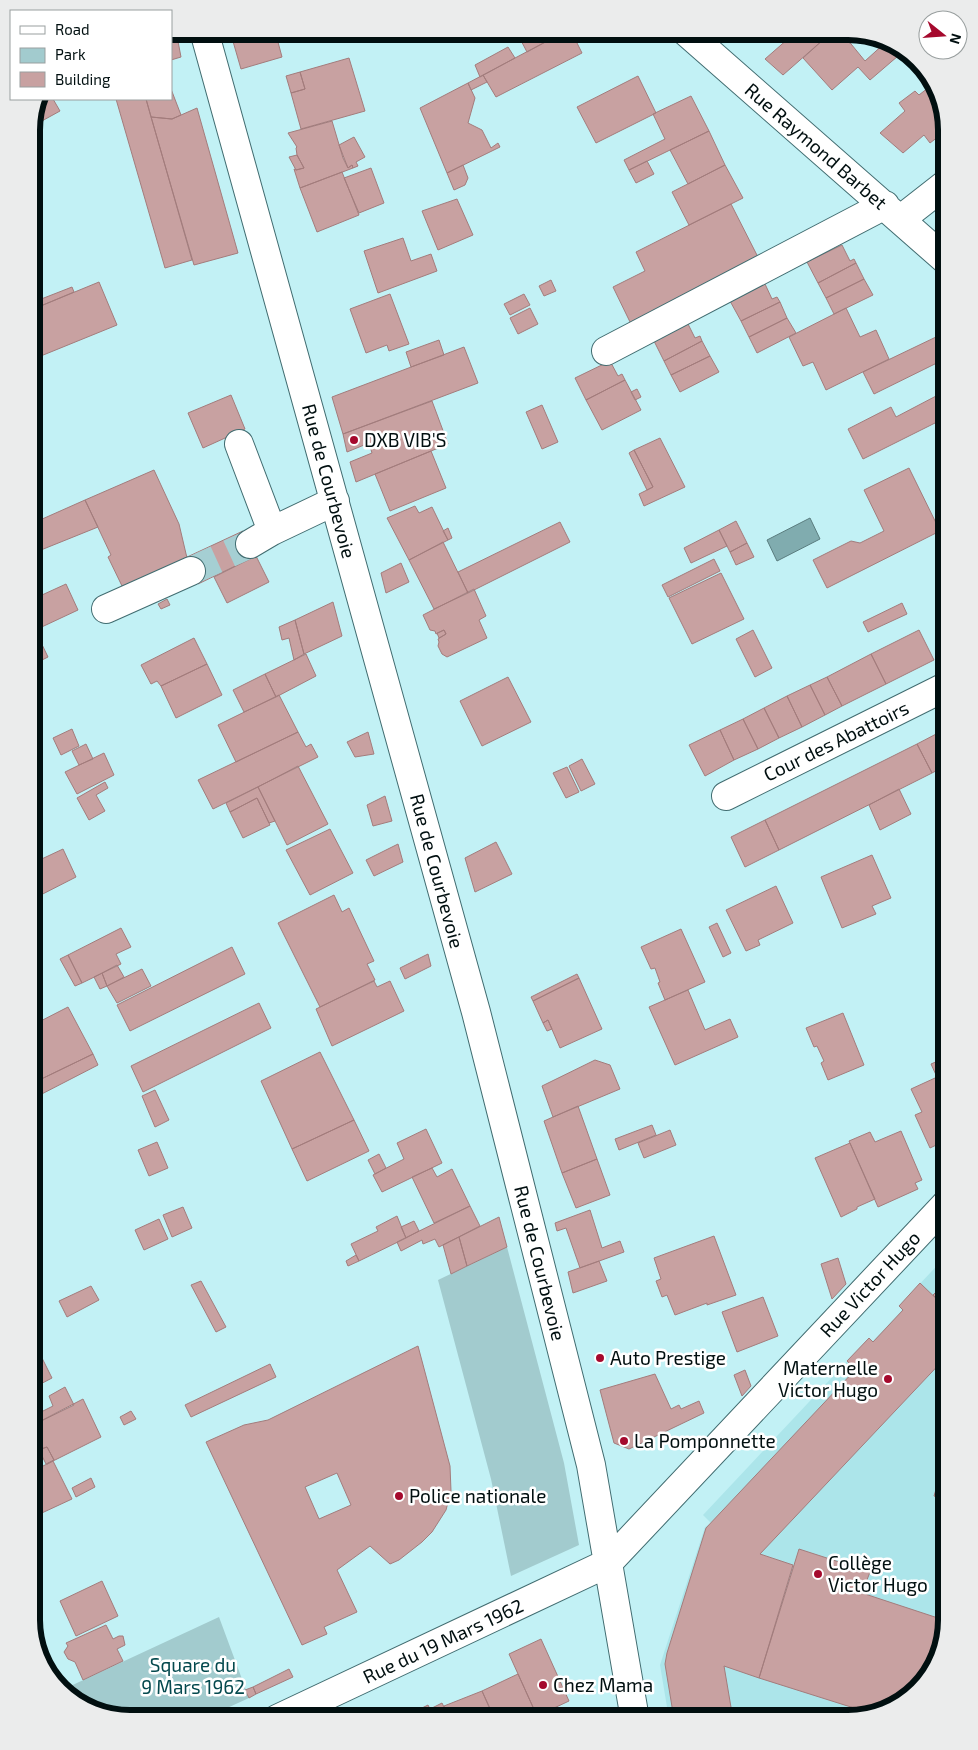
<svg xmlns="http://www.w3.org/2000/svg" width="978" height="1750" font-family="'Exo 2',sans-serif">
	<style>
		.built { fill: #ace5ea }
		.green { fill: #a2cbce }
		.water { fill: #80acaf; stroke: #5a7d7f }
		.building { fill: #c8a1a1; stroke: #a37c7c; fill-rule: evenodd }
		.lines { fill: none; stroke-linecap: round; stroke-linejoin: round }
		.minor-tunnel { stroke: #a5cfd3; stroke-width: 28; stroke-dasharray: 28 14; stroke-linecap: butt }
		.minor-casing { stroke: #416c70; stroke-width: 30 }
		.minor { stroke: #fff; stroke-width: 28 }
		.poi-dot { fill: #a5092d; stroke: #fff; stroke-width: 2 }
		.labels { text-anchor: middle; stroke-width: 5; stroke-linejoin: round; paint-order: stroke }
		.street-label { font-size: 19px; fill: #010f10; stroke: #fff }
		.poi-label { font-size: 19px; fill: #010f10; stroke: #fff; text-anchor: start }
		.park-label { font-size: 19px; fill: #04494e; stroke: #fff }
		.rim { fill: none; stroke: #010f10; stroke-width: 6 }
	</style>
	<rect width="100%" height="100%" fill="#c2f1f5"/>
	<!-- built -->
	<path class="built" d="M947,1255V1620L930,1675L886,1711L848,1719H669L660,1665L705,1527L711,1523L703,1515L869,1338L873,1341L902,1310L899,1306Z"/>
	<!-- green -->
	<path class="green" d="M507,1247L564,1463L579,1545L511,1576L491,1479L438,1280Z
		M219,1617L249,1698L203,1719H124L75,1702L64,1689Z"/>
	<!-- water -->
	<path class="water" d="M810,518L820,539L777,561L767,540Z"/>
	<!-- building -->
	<path class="building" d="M171,31H176L181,57L171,60Z
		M230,31H275L282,57L241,69Z
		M453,31H470L457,38Z
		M516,31H566L527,52Z
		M566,31H571L582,53L496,97L483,75Z
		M797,31H833L783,75L765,59Z
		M833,31L855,32L847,39L865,61L886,42L903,48L905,50L870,80L858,67L832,90L803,58Z
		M508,47L515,58L480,77L475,65Z
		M349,58L365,111L301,129L291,93L305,89L300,72Z
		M300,72L305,89L291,93L286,76Z
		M483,75L487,82L471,90L468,83Z
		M638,76L656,113L596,143L577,107Z
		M468,83L475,98L468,123L482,130L491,148L498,143L500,147L447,173L420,108Z
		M933,84L939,92L947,130L930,143L924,135L903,153L880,133L905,111L899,103L915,91L919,95Z
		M171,89L181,115L172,119L151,117L146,99H171Z
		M691,96L709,131L629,170L624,160L665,139L653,114Z
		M37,99H53L60,111L31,127Z
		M116,99H146L192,260L165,268Z
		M197,108L238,253L194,265L151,117L172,119Z
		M332,121L343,158L348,168L352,165L353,168L300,188L294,169L296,170L304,168L297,155L296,148L297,147L288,133Z
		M709,131L725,165L688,184L670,150Z
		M354,137L365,157L356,162L358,166L353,168L352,165L348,168L339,145Z
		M297,155L304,168L296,170L289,157Z
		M647,161L654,174L636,183L629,170Z
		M463,165L468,178L465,185L454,190L447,173Z
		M725,165L743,198L689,225L672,192Z
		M371,168L384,203L359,213L344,178Z
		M342,172L359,215L317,232L300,188Z
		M457,199L473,235L438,250L422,211Z
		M731,204L761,263L631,324L613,287L645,271L636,252Z
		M403,238L411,261L431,254L437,271L378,293L364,251Z
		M842,245L850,261L854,259L856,263L818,283L807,262Z
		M856,263L864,279L826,298L818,283Z
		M864,279L873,295L834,314L826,298Z
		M551,280L556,291L544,296L539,286Z
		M99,282L117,325L31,360V310Z
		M765,284L772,299L777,297L780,302L741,321L730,301Z
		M72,287L74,292L31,310V303Z
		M390,294L409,344L389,351L387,345L366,353L350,309Z
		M524,294L530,305L510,315L504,304Z
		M780,302L787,318L749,337L741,321Z
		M530,308L538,324L518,334L510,318Z
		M846,308L860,337L876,330L889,359L826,390L813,362L803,366L789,337Z
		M787,318L796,333L757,353L749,337Z
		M687,322L695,338L700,336L702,341L664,361L653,339Z
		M936,337L947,355V358L874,394L863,372Z
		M439,340L444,355L411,367L406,352Z
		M702,341L710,356L671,375L664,361Z
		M464,347L478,383L343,434L332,397Z
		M710,356L719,372L680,392L671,375Z
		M610,361L618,376L622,374L625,380L586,400L575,378Z
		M625,380L641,410L602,430L586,400Z
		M947,384V417L863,459L848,429L891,407L896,417L938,395L936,390Z
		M637,389L641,397L635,400L631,392Z
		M231,395L245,429L203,448L188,413Z
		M432,401L448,444L356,482L350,462L372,453L369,443L347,452L343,434Z
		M542,405L558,442L542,449L526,412Z
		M660,438L685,487L644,506L639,494L653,487L634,450Z
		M634,450L653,487L647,490L629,453Z
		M431,451L446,488L390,511L375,474Z
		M909,468L940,531L827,588L813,560L851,541L860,543L884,531L864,490Z
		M154,470L179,524L187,558L123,588L108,557L111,555L85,500Z
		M85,500L98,527L31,554V524Z
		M415,506L419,513L432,507L448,540L409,560L387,518Z
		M736,521L747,543L730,552L719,530Z
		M560,522L570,542L468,593L458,572Z
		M448,528L452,538L448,540L443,531Z
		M719,530L727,546L691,563L684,548Z
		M243,531L256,556L198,584L185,558Z
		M443,542L468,593L434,609L409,560Z
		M747,543L754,557L736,565L730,552Z
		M256,556L269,582L227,603L214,577Z
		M714,559L720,571L668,597L662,585Z
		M401,563L409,582L386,593L381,573Z
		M721,573L744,619L692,644L669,598Z
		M66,584L78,610L31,632V600Z
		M474,589L486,616L479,620L487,638L447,657L442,654L438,646L439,642L438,639L446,634L444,630L436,634L435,631L430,630L423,615Z
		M167,599L170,605L161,609L158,604Z
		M333,602L342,636L304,654L295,620Z
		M902,603L907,614L868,632L863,622Z
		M295,620L304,654L294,660L289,638L282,640L279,627Z
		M35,630L48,657L36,663L31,650V632Z
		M444,630L446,634L439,638L437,633Z
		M753,630L772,668L755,677L736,639Z
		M919,630L934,660L886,684L871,654Z
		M194,638L207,664L161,686L157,681L151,684L141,665Z
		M306,654L316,676L276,697L265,674Z
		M871,654L886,684L842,706L827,677Z
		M207,664L222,695L176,718L161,686Z
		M265,674L276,697L244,712L233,690Z
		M508,677L531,722L482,746L460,701Z
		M827,677L842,706L825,715L810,685Z
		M810,685L825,715L802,727L787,696Z
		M279,695L298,732L236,762L218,725Z
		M787,696L802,727L779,738L764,708Z
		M764,708L779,738L758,749L743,719Z
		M743,719L758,749L734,760L720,730Z
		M72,729L79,746L61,755L53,738Z
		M947,729V747L940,732Z
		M720,730L734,760L705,776L689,745Z
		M298,732L306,747L311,744L318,757L213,809L198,780Z
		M368,732L374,754L355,757L347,742Z
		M940,732L947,747V765L932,773L917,744Z
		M86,744L93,759L79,765L72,751Z
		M917,744L932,773L779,850L765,820Z
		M104,753L114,775L77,794L65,772Z
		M582,759L595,784L581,791L569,766Z
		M298,766L328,824L287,845L258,787Z
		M567,767L579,792L566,798L553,773Z
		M105,782L108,788L96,795L105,811L89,820L77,798Z
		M258,787L275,821L269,823L257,798L230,812L226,803Z
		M899,789L911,814L880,830L869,805Z
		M385,796L392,821L373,826L367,805Z
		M257,798L270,825L243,838L230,812Z
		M765,820L779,850L745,867L731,837Z
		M330,829L353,873L310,895L286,850Z
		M496,842L512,874L475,892L465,858Z
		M398,844L403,862L374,876L366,860Z
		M63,849L76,877L31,900V864Z
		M872,855L891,898L872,906L876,914L842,928L821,877Z
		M776,886L793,923L758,940L760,945L746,951L726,910Z
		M334,895L342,912L349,908L374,961L367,964L375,980L320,1007L278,923Z
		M717,923L731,953L723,957L709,927Z
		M121,928L131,947L116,954L121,964L82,983L68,955Z
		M681,929L705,982L665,1000L658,983L660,982L655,968L651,969L641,947Z
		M232,947L245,974L130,1031L117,1005Z
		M428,954L431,966L405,979L400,968Z
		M68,955L82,983L75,986L60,959Z
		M117,965L124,977L107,986L102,973Z
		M142,969L151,986L117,1003L107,986Z
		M102,973L107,986L100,989L94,977Z
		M577,974L579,978L533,1001L531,997Z
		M579,978L602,1029L560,1048L548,1020L543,1023L533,1001Z
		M374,981L377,987L390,981L404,1011L332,1046L316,1009Z
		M688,990L705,1030L730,1019L738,1037L675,1065L649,1007Z
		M259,1003L271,1028L143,1092L131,1066Z
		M68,1007L93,1054L31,1084V1026Z
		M843,1013L864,1065L828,1080L821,1063L824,1061L817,1046L814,1047L806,1028Z
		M548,1020L552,1029L547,1031L543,1023Z
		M320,1052L354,1120L292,1149L261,1081Z
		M93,1054L98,1065L32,1099L31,1084Z
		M947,1057V1104L935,1078L937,1077L931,1064Z
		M595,1060L610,1065L620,1089L553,1117L542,1086Z
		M935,1078L947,1104V1124L943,1126L947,1133V1140L930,1148L915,1115L922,1112L911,1089Z
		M155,1090L169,1120L155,1127L142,1096Z
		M578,1106L597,1159L562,1173L544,1121Z
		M354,1120L369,1151L307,1181L292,1149Z
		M652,1125L656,1135L619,1150L615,1139Z
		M426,1129L442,1163L382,1192L373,1175L404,1159L397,1143Z
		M670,1130L676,1145L644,1158L638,1143Z
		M901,1131L922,1180L915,1183L918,1189L878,1207L849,1141L870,1132L875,1142Z
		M157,1142L168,1168L149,1176L138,1150Z
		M850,1143L875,1199L857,1207V1209L841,1217L815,1158Z
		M379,1154L386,1168L375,1174L368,1160Z
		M597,1159L610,1195L576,1208L562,1173Z
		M432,1168L437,1177L452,1169L470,1206L434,1223L412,1177Z
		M470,1206L480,1226L439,1247L435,1239L423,1244L422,1240L401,1251L397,1242Z
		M183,1207L192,1228L172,1237L163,1215Z
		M590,1210L602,1248L620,1241L624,1252L580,1268L566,1228L557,1231L555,1223Z
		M397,1216L406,1238L359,1261L351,1244L378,1231L376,1227Z
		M499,1217L507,1247L467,1266L459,1237Z
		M159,1219L168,1239L144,1250L135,1230Z
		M414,1221L419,1231L406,1238L401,1227Z
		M714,1236L736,1295L707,1305V1303L675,1315L667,1295L662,1297L656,1281L661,1279L654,1258Z
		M459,1237L467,1266L451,1274L443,1245Z
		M356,1255L359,1261L348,1266L346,1261Z
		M838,1258L846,1284L832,1299L821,1264Z
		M599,1261L607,1281L573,1293L568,1272Z
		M201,1281L226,1327L216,1332L191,1285Z
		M947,1281V1309L933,1295Z
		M920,1283L947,1309V1356L760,1554L793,1565L759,1678L724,1666L733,1719H674L665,1664L667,1653L706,1528L856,1369L847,1361L869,1338L873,1342L903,1310L899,1306Z
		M91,1286L99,1300L67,1317L59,1301Z
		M763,1297L778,1336L737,1352L722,1312Z
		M418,1346L450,1466L451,1491L446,1510L432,1532L422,1542L399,1560L390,1564L370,1546L337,1570L357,1612L324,1627L327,1634L302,1645L206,1442L244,1425L268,1420ZM337,1473L351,1505L319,1519L305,1487Z
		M42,1358L52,1378L31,1389V1363Z
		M270,1364L276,1377L191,1417L185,1405Z
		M745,1370L751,1386L742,1396L734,1375Z
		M655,1374L671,1409L679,1405L681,1409L699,1401L704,1413L629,1449L614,1443L600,1390Z
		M65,1387L74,1405L31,1426V1417L53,1406L49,1396Z
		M83,1399L101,1437L47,1464L54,1460L47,1447L31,1452V1426Z
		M131,1411L136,1419L124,1425L120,1417Z
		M47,1447L54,1460L46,1464L39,1450Z
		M53,1461L72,1499L31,1518V1472Z
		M941,1473L947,1475V1501L934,1496Z
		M91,1478L95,1487L76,1497L72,1488Z
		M799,1549L870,1572L862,1593L947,1621L930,1675L886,1711L873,1714L759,1678Z
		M102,1581L118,1616L76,1636L60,1601Z
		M106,1625L113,1639L119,1636H123L125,1645L117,1649L123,1661L83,1680L75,1662L68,1659L64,1652L68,1646L66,1643Z
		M541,1639L569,1701L537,1716L509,1654Z
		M289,1669L293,1677L256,1694L253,1687Z
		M518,1674L537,1716L532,1719H495L482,1691Z
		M253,1687L256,1694L249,1698L245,1690Z
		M482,1691L492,1714L483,1719H450L444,1706Z
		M442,1703L450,1719H400L428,1705L430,1709Z"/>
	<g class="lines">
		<!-- minor-tunnel -->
		<path class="minor-tunnel" d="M191,571L250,544"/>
		<defs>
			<path id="minor" d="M204,31L476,1012L591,1465L635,1719
				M685,31L947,261
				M901,219L947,183
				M606,351L885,205
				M239,444L272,531
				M250,544L272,531L335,501
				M106,609L191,571
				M726,796L947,686
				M277,1719L608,1563L947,1203"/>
		</defs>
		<!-- minor casing -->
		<use href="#minor" class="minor-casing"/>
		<!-- minor -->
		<use href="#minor" class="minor"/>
	</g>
	<!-- markers -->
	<g class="poi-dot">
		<circle cx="354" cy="440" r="5"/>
		<circle cx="600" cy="1358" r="5"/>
		<circle cx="888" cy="1379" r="5"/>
		<circle cx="624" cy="1441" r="5"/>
		<circle cx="399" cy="1496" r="5"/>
		<circle cx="818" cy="1574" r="5"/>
		<circle cx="543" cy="1685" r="5"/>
	</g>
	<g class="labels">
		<!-- street labels -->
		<g class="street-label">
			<text transform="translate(816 146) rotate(41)" y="7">Rue Raymond Barbet</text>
			<text transform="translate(329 481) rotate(75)" y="7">Rue de Courbevoie</text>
			<text transform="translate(836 741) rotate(-26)" y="7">Cour des Abattoirs</text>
			<text transform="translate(437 871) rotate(75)" y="7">Rue de Courbevoie</text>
			<text transform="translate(540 1263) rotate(76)" y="7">Rue de Courbevoie</text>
			<text transform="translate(870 1284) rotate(-47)" y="7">Rue Victor Hugo</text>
			<text transform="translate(443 1641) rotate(-25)" y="7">Rue du 19 Mars 1962</text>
		</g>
		<!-- poi labels -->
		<g class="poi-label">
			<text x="364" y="447">DXB VIB'S</text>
			<text x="610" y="1365">Auto Prestige</text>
			<text x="878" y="1375" text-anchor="end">Maternelle<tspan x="878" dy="22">Victor Hugo</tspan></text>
			<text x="634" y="1448">La Pomponnette</text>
			<text x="409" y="1503">Police nationale</text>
			<text x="828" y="1570">Collège<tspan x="828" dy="22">Victor Hugo</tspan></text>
			<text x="553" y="1692">Chez Mama</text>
		</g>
		<!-- park labels -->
		<g class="park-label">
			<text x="193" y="1672">Square du<tspan x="193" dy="22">9 Mars 1962</tspan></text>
		</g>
	</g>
	<!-- crop -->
	<path d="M0 0H978V1750H0ZM130 40H848A90 90 0 0 1 938 130V1620A90 90 0 0 1 848 1710H130A90 90 0 0 1 40 1620V130A90 90 0 0 1 130 40Z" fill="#ebecec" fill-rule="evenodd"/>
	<path class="rim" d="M130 40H848A90 90 0 0 1 938 130V1620A90 90 0 0 1 848 1710H130A90 90 0 0 1 40 1620V130A90 90 0 0 1 130 40Z"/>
	<!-- legend -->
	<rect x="10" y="10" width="162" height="90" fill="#ffffff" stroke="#999f9f"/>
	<rect x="20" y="26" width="25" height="8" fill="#ffffff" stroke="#999f9f"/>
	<text x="55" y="35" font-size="15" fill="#010f10">Road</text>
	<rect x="20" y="48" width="25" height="15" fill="#a2cbce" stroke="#999f9f"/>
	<text x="55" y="60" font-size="15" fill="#010f10">Park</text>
	<rect x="20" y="72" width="25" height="15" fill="#c8a1a1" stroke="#999f9f"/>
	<text x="55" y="85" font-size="15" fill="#010f10">Building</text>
	<!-- north arrow -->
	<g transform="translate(943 35) rotate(107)"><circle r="24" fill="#ffffff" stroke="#999f9f"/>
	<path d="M0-4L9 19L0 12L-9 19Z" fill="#a5092d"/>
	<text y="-8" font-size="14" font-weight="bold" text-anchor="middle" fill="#010f10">N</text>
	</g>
</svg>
